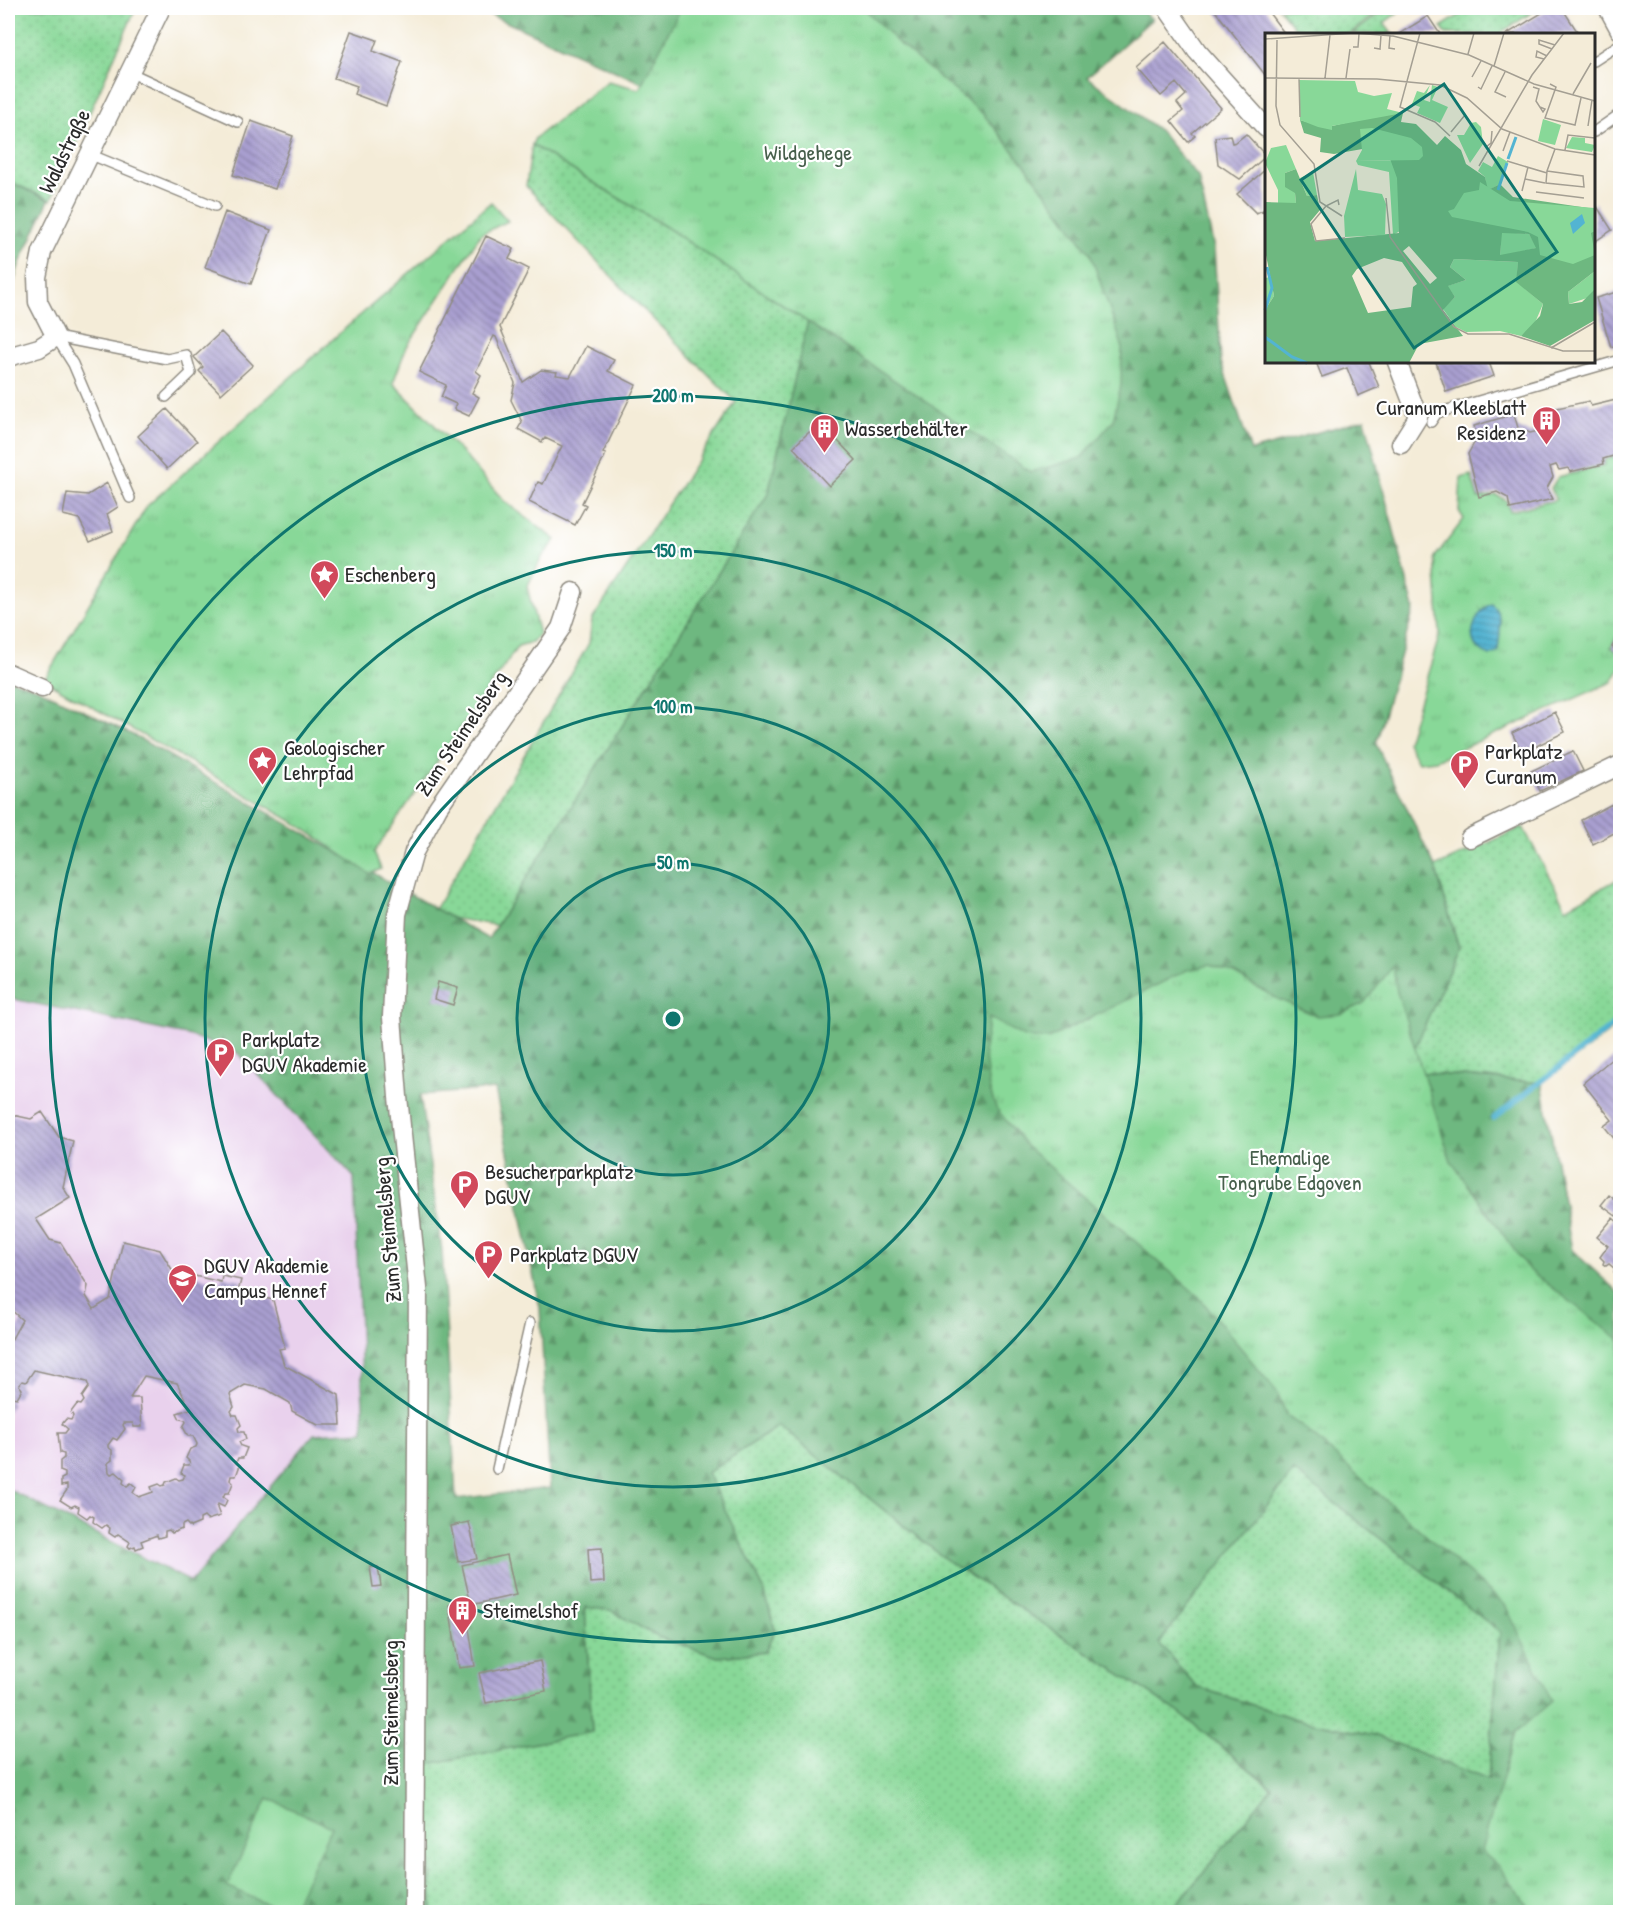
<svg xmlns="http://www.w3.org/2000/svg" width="1628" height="1920" font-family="'Patrick Hand',sans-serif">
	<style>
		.built { fill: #e9d1ed }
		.grass { fill: url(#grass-dots); stroke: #5a8262; stroke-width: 1.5 }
		.forest { fill: url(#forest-firs); stroke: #4c7256; stroke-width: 1.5; fill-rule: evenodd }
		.park { fill: url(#park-tufts); stroke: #5a8262; stroke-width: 1.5 }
		.garden { fill: #88d898; stroke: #5a8262; stroke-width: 1.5 }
		.water { fill: url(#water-rules); stroke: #3f707e; stroke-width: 1.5 }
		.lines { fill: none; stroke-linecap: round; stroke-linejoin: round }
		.stream { stroke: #53b4d2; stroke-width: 6 }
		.building { fill: url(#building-back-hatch); fill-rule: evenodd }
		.lane-casing { stroke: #908c82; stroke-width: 12 }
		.street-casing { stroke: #908c82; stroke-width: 21 }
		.lane { stroke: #fff; stroke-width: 9 }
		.street { stroke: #fff; stroke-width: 18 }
		.ring { fill: none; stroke: #0f766e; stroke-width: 3 }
		.labels { text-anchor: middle; stroke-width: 4.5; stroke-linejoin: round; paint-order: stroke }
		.street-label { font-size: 22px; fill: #2b2b2b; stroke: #fff }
		.park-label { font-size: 22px; fill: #475f4c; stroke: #fff }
		.poi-label { font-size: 22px; fill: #2b2b2b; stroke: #fff; text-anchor: start }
		.inset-river { fill: none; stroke: #53b4d2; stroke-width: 3 }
		.inset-road { fill: none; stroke: #a49f93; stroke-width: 1.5 }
		.view { fill: #0f766e; fill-opacity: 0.15; stroke: #0f766e; stroke-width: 3 }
		.inset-edge { fill: none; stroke: #2b2b2b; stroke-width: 3 }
		.centre { fill: #0f766e; stroke: #fff; stroke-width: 3 }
		.ring-label { font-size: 18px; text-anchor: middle; font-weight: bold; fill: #0f766e; stroke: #fff; stroke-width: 4.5; stroke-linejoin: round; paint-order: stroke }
	</style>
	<defs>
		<pattern id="grass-dots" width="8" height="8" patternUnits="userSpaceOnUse" patternTransform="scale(1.5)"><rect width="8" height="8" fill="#88d898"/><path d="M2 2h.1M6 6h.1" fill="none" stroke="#76ba83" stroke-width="1.8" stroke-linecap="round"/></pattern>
		<pattern id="forest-firs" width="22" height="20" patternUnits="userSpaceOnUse" patternTransform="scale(1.5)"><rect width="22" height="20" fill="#6eb880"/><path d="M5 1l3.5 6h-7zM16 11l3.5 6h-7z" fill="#5b9669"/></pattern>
		<pattern id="park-tufts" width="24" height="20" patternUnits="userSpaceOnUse" patternTransform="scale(1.5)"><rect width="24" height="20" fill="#88d898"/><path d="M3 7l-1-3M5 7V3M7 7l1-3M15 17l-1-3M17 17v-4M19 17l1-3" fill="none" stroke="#76ba83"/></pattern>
		<pattern id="water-rules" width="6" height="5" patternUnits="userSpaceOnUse" patternTransform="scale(1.5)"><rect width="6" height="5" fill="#53b4d2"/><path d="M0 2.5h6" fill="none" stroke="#4593ab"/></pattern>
		<pattern id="building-back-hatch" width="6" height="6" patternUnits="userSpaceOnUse" patternTransform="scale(1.5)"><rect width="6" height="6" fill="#a99fd0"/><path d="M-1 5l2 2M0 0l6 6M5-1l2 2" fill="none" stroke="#8a82a9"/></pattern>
	</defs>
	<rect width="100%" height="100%" fill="#fff"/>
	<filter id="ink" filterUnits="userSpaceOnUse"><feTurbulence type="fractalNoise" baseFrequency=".0167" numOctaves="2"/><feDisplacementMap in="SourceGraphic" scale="12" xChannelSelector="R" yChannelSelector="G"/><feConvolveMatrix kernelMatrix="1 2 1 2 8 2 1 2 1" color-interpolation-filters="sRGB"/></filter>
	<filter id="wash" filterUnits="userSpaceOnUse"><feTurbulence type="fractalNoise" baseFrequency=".008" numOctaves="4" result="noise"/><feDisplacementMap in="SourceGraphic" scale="24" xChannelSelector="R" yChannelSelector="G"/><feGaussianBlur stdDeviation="1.35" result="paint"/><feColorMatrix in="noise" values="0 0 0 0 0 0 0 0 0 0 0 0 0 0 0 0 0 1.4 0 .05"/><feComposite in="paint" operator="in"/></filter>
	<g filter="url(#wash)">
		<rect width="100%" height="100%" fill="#f4ecd8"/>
		<!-- built -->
		<path class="built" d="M8,998L191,1036L238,1053L354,1177L364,1432L314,1434L191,1582L8,1489Z"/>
		<!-- grass -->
		<path class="grass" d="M8,8H136L51,200L8,181Z
			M1279,8H1384L1349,34H1300Z
			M1388,8H1404L1384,23L1392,34H1352Z
			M1461,8H1539L1499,34H1446L1441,27L1463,13Z
			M532,145L666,227L1031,472L506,927L432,915L589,643L592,620L736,402L633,299L526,186Z
			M1523,827L1566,908L1620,878V1024L1542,1083L1404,1071L1459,948L1435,867Z
			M779,1426L949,1562L1177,1711L1272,1788L1171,1912H432L428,1764L592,1732L585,1607L610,1609L658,1637L718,1657L765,1652L775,1630L764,1590L706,1473Z
			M1294,1471L1500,1632L1488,1780L1374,1735L1299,1720L1197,1687L1158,1643Z"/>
		<!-- forest -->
		<path class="forest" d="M475,8H1138L1152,19L1087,77L1160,131L1198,177L1214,248L1221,362L1251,451L1365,419L1414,608L1376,744L1435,867L1459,948L1405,1071L1542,1083L1572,1250L1620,1294V1912H1171L1272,1787L1177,1711L949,1562L779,1426L707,1473L764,1590L775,1630L765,1652L718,1657L658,1637L610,1610L585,1607L592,1732L428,1764L432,1912H291L330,1827L228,1886L284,1912H75L61,1908L48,1912H8V1489L191,1582L314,1434L364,1431L354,1177L238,1053L191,1036L8,998V679L37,688L135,736L488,939L768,494L842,173ZM495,1089L540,1308L550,1488L456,1499L442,1250L420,1095ZM1294,1471L1500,1632L1488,1780L1374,1735L1299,1720L1197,1687L1159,1643Z
			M8,181L49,200L19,265L8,302Z"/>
		<!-- park -->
		<path class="park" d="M681,8H864L898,43L984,115L1026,166L1090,253L1122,345L1121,385L1113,421L1081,458L1031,472L666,227L532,145L535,138L608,81L639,89Z
			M491,202L508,221L481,234L406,348L393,383L463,454L504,501L556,540L542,557L527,587L539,634L532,642L518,646L374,852L381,869L370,874L297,824L194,764L44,680L147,506L342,331Z
			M1620,455V631L1611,647L1620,654V668L1612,682L1436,760L1418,762L1407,742L1440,634L1435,557L1464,519L1459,511L1461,478L1471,475L1478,498L1496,495L1506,500L1510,511L1556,500L1551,488L1558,477L1605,465L1604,460Z
			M1209,965L1234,974L1278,999L1317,1016L1341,1014L1364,1003L1393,966L1397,992L1451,1161L1527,1268L1620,1340V1912H1533L1498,1866L1481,1851L1515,1733L1552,1701L1505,1605L1304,1428L1287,1416L1277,1392L1198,1296L1026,1146L996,1108L989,1088L984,1049L989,1018L1024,1037L1048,1039L1187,970Z"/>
		<!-- garden -->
		<path class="garden" d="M268,1798L331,1827L291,1912H284L227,1886Z"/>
		<!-- water -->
		<path class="water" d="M1491,604C1505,615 1499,636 1498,652L1490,656C1484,653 1477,650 1475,645C1467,632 1479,609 1491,604Z"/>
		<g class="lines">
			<!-- stream -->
			<path class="stream" d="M1494,1118L1620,1020"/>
		</g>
		<g id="blocks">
			<!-- building -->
			<path class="building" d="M1213,8H1265L1266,9L1285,34H1266V76Z
				M1550,8H1562L1579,34H1507Z
				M1428,16L1440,34H1399Z
				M351,31L377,40L373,51L402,62L386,106L354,94L357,86L334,78Z
				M1165,42L1221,108L1192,133L1195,136L1188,142L1171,121L1183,111L1177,103L1186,95L1176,83L1161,96L1136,68Z
				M251,121L293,136L275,189L233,175Z
				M1246,134L1266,156L1240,179L1218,164L1215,137L1230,135L1232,143L1236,142Z
				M1266,169V217L1263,210L1256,213L1237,194Z
				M1594,202L1612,230L1594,242Z
				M225,212L271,230L251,284L205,267Z
				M486,236L514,249L509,259L529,269L500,327L523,382L541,370L557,372L556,375L570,377L586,346L614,360L608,371L636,385L603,453L606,454L582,503L586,505L575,525L529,502L538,482L543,484L562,446L545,438L542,442L518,429L522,422L511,400L515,383L496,337L494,336L476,371L481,375L472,393L479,397L469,416L454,409L456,404L441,397L446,385L419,372Z
				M1620,291V344L1611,347L1596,298Z
				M221,332L253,365L221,394L199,371L203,367L194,357Z
				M1316,362H1369L1379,387L1358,396L1347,368L1322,377Z
				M1436,362H1489L1494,376L1446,392Z
				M1620,399V454L1603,459L1604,464L1570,472L1568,468L1559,470L1556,465L1550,467L1553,477L1547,488L1553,499L1510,509L1508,498L1497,492L1479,497L1468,454L1477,438L1474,426L1514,414L1518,428L1530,433L1548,429L1543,411L1589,401L1591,406Z
				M167,409L197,441L167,469L138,436Z
				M820,422L856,460L829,486L793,447Z
				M107,483L118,507L107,514L113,531L90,541L79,519L63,515L67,493L88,495Z
				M1620,633V653L1612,647Z
				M1555,712L1565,732L1522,753L1512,733Z
				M1573,751L1583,771L1540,791L1531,771Z
				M1612,804L1620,821V830L1593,844L1581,820Z
				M438,982L458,988L453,1005L434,999Z
				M1620,1052V1146L1604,1126L1612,1120L1583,1083Z
				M42,1112L59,1137L73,1141L63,1187L70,1198L36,1219L50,1240L61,1243L88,1286L86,1296L94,1309L110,1299L123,1241L160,1250L173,1271L221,1282L222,1276L241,1280L238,1292L273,1300L285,1348L279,1349L284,1365L339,1395L341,1425H318L292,1411L290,1403L266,1389L245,1385L230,1394L234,1407L231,1411L233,1415H237L241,1425L238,1428L239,1432H244L246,1439L239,1442L241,1446L247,1448L243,1458H238L236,1463L240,1465L236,1476H231L230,1480L233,1483L229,1493H225L223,1497L227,1500L224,1507L218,1504L217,1508L220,1516L207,1520L204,1517L200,1519V1523L190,1527L186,1523L182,1525V1529L172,1533L169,1530L165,1531V1536L158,1538L157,1535L141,1541L143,1546L136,1549L135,1546L130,1548L128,1546L130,1542L118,1534L115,1537L109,1533L110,1528L106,1525L102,1528L93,1522L94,1517L90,1515L87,1518L78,1512L79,1507L75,1505L71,1507L60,1500L67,1490V1485L61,1486V1479L65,1477V1473L60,1471V1461L64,1458V1454L60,1453L58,1433H65L68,1429L62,1424L66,1419L71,1420L73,1416L71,1412L77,1404L81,1405L84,1401L82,1397L89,1387L87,1382L34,1370L26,1382L22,1381L19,1385L22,1389L17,1398L12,1397L10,1401L12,1405L8,1412V1346L22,1320L8,1307V1114L31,1119ZM144,1376L177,1383L190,1409L177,1413L180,1419L185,1420L186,1422L183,1427L188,1436H193L197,1444L196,1447L190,1449L186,1458L190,1462L189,1465H184L181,1473L185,1475L183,1479L179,1480L176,1478L166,1482L165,1485L162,1486L159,1484L151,1487L153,1492L139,1497L133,1493L136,1487L131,1483L127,1486L123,1483L124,1479L116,1472L111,1474L109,1472L108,1463L112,1460V1450L108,1447V1445L113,1438L117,1440L125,1429L123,1425L124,1423H133L134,1427H142L140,1398H130Z
				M1609,1195L1620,1204V1210L1616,1216L1601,1205Z
				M1613,1218L1620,1224V1274H1616L1614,1272L1615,1269L1609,1264L1606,1266L1603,1264L1604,1261L1600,1257L1608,1246L1597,1237Z
				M469,1522L477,1559L458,1562L451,1526Z
				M602,1548L604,1582L590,1583L588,1549Z
				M507,1555L516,1595L471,1605L462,1565Z
				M370,1567H378L381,1586L373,1587Z
				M465,1603L475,1666L459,1668L449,1605Z
				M540,1661L546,1691L486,1703L479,1673Z"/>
		</g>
	</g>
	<g filter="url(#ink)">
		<use href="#blocks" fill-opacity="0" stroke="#908c82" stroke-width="1.5"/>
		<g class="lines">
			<defs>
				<path id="lane" d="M1594,61L1620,44
					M129,72L238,122
					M1594,132L1620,114
					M89,154L215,206
					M56,337L167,359L186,355L191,373L166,397
					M56,337L73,364L130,498
					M1431,422L1437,413L1620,360
					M497,1469L530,1323"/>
				<path id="street" d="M1167,8L1197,51L1266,128
					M1608,8L1620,30
					M8,357L39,348L56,337L38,302L37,277L42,252L161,8
					M1397,362L1418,417L1401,444
					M8,673L42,688
					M1470,838L1620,765
					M414,1912L418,1288L398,1097L392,1017L397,914L414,852L438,807L561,628L573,592"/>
			</defs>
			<!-- lane casing -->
			<use href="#lane" class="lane-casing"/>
			<!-- street casing -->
			<use href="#street" class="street-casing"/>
			<!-- lane -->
			<use href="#lane" class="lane"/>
			<!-- street -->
			<use href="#street" class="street"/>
		</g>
	</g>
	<!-- distance rings -->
	<circle cx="673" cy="1019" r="156" fill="#0f766e" fill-opacity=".12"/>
	<g class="ring">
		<circle cx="673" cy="1019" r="156"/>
		<circle cx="673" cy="1019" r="312"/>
		<circle cx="673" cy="1019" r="468"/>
		<circle cx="673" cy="1019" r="623"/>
	</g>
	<!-- icons -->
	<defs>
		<symbol id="building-pin" viewBox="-11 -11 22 30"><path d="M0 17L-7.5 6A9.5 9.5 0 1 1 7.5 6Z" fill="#d1495b" stroke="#fff"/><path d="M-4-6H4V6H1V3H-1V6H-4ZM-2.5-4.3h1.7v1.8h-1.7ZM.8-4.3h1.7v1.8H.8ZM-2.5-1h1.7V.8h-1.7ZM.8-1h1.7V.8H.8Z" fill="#fff"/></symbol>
		<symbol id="sight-pin" viewBox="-11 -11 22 30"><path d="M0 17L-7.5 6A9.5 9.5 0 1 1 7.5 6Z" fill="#d1495b" stroke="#fff"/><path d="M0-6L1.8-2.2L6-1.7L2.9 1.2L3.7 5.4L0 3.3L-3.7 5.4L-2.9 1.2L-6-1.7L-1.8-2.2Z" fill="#fff"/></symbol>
		<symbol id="parking-pin" viewBox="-11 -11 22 30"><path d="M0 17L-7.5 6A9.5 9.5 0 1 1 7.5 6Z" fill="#d1495b" stroke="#fff"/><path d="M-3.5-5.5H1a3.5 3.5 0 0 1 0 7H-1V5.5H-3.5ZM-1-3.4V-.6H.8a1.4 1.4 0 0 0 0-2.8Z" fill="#fff"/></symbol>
		<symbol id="university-pin" viewBox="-11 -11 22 30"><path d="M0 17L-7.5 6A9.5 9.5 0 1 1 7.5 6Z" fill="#d1495b" stroke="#fff"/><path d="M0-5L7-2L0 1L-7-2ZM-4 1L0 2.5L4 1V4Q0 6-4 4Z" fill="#fff"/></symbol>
	</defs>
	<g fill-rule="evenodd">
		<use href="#building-pin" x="1530" y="404" width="33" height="45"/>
		<use href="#building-pin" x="808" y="412" width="33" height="45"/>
		<use href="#sight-pin" x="308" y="558" width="33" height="45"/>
		<use href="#sight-pin" x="246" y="744" width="33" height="45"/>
		<use href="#parking-pin" x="1448" y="748" width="33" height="45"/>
		<use href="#parking-pin" x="204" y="1036" width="33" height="45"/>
		<use href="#parking-pin" x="448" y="1168" width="33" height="45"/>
		<use href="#parking-pin" x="472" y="1238" width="33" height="45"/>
		<use href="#university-pin" x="166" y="1262" width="33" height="45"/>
		<use href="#building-pin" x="446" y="1594" width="33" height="45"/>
	</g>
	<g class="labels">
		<!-- street labels -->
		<g class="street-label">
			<text transform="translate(64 151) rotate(-64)" y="8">Waldstraße</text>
			<text transform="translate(461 733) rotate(-56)" y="8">Zum Steimelsberg</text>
			<text transform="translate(387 1230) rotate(-95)" y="8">Zum Steimelsberg</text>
			<text transform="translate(390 1713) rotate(-90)" y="8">Zum Steimelsberg</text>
		</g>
		<!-- park labels -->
		<g class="park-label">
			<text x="808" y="160">Wildgehege</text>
			<text x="1290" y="1165">Ehemalige<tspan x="1290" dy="25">Tongrube Edgoven</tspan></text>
		</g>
		<!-- poi labels -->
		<g class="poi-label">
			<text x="1526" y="415" text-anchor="end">Curanum Kleeblatt<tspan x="1526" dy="25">Residenz</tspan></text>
			<text x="845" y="436">Wasserbehälter</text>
			<text x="345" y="582">Eschenberg</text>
			<text x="284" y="755">Geologischer<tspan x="284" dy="25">Lehrpfad</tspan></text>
			<text x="1485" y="759">Parkplatz<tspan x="1485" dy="25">Curanum</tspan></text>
			<text x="242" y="1047">Parkplatz<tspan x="242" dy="25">DGUV Akademie</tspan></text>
			<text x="485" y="1179">Besucherparkplatz<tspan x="485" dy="25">DGUV</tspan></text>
			<text x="510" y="1262">Parkplatz DGUV</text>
			<text x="204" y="1273">DGUV Akademie<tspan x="204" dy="25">Campus Hennef</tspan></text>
			<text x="483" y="1618">Steimelshof</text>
		</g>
	</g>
	<!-- overview -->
	<g transform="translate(1265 33)">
		<rect width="330" height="330" fill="#f4ecd8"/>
		<path d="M165,52L159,67L165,69L167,52L173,54L167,67L183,74L175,90L152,80L155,74L147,71L152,58L159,60ZM307,104L320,105V110L330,112L327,119L301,115ZM21,112L31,136L20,140V153L30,159L31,170H13V157L0,130L6,115ZM233,123L243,129L235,151L222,158L220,144L213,138L218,129L227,134ZM154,127L135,198L128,202L124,139L93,132L91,128ZM48,139L52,162L42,163L35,145ZM236,199L264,201L272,215L235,223ZM189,226L253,229L252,249L278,271L269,292L256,303L235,298L201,299L191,294L178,276L190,264L182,253L201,247L185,234ZM330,238V256L325,264L304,271L303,259ZM5,244L9,263L0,277V245Z" fill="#88d898"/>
		<path d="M138,80L136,89L151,91L172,112L180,103L196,117L201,131L220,144L223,157L235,151L248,164L330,176V238L303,259L304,271L317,269L330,256V287L285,313L256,303L275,283L278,271L251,249L253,229L189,226L185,234L201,247L183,253L190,264L178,277L198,303L154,311L144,330H0V277L9,263L0,217V169L31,170L30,160L20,154V140L31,136L42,163L52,162L55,177L45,189L50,208L134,200L132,145L120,112L69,121L55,119L56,105L39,100L35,87L67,96V93L119,81ZM237,200L264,201L271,215L235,222ZM144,213L172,245L165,251L138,218ZM119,225L137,229L152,251L148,254L146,274L103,280L87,243L92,236Z" fill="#6eb880" fill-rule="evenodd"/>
		<path d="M34,47L90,48L93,59L109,63L127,60L122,76L138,80L67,93V97L53,94L35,87ZM278,86L296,92L290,112L273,108ZM211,89L216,94L218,111L205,130L192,102H199L206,90ZM107,95L146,105L157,114L158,123L154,127L91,128L97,117L95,96ZM91,136L93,157L117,161L121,171L120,202L80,204L79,183ZM215,149L245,168L330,175V198L326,200L330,222L308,231L275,222L273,204L263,199L187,184L183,178L189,176L199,160L214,157Z" fill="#88d898"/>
		<path d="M317,181L320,190L308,201L305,190Z" fill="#53b4d2"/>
		<path class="inset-river" d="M243,126L251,104M233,157L242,130M0,277L7,255L2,234M0,304L27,324L42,330"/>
		<path class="inset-road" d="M155,0L135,74L170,89L185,103M125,2L124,15L130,16M0,6L89,0L128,3L204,22L269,51L330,68M12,7L11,73L15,92L49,131L55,169L77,183M88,14H93L94,1M109,15L115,16L116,2M287,16L274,11V7L290,12M203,21L209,0M279,26L271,24L272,18L282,23M229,33L239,0M240,39L230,59L241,64M207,44L216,28M0,45L112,46L175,52L202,65L237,96L290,116L330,122M34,45L35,84M60,45L65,2M81,45L85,16M285,51L291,54L280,85L310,92L316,65M213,54L216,56L227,33M268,54L274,56L271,68L278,79L280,76L275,74M308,61L326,30M323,93L327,67M186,99L200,82M221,114L226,110L227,98M300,117L303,102L330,105M238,118L245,99M242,128L282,140M214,133L267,42L299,0M282,138L318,143L319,154L281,150L282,138L290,116M260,146L280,150M257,158L263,134M271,159L319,165M121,165L125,204L189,294L203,301H244L298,318H330M61,173L46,191L51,208L80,205M61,173L73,167L74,172M286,315L330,289"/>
		<path class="view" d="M179,51L292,219L149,315L36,147Z"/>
		<rect width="330" height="330" class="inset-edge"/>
	</g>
	<circle cx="673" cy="1019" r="9" class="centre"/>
	<g class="ring-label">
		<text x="673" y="402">200 m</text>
		<text x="673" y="557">150 m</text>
		<text x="673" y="713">100 m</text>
		<text x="673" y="869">50 m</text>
	</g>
	<!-- margin -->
	<rect width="1628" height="1920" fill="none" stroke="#fff" stroke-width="30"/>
</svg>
